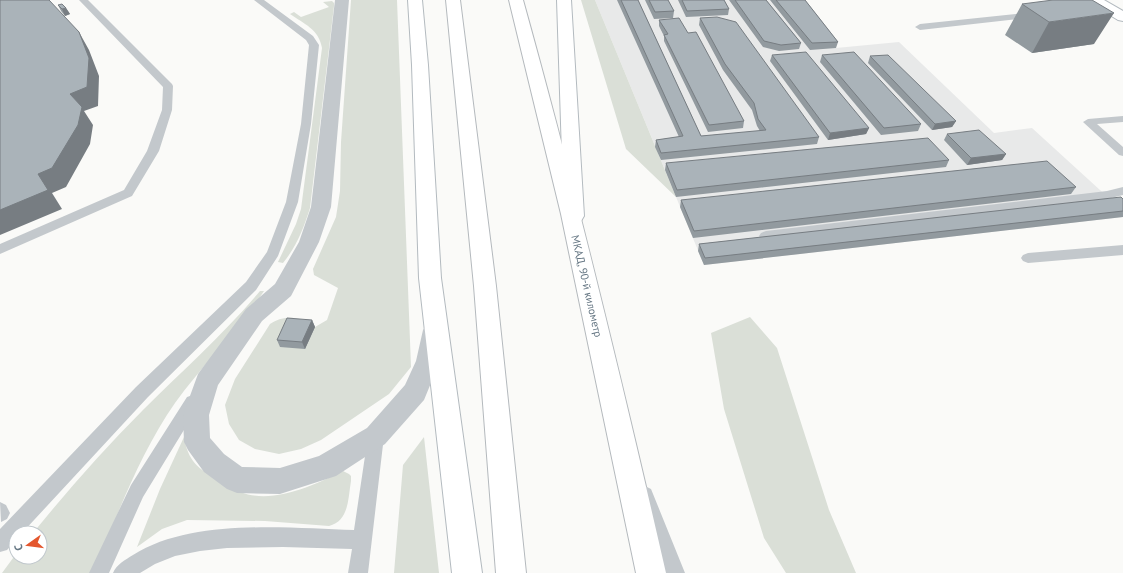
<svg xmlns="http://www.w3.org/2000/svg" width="1123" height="573" font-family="'PT Sans',sans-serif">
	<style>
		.built { fill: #e8e9e9 }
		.green { fill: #dadfd7 }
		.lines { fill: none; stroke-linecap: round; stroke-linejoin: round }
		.secondary-casing { stroke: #b3babf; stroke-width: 2 }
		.highway-casing { stroke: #b4b9bd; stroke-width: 2 }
		.lane { fill: #c3c8cc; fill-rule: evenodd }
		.street { fill: #c3c8cc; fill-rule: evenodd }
		.secondary { fill: #fff; fill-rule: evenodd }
		.highway { fill: #fff; fill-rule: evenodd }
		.wall { fill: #929a9f }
		.shaded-wall { fill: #777d82 }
		.building { fill: #aab3b9; stroke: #777d82 }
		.labels { text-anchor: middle; stroke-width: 4; stroke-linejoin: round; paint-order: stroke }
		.street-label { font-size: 11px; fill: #657683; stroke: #fff }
	</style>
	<rect width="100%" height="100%" fill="#fafaf8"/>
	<!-- built -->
	<path class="built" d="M595,0H799L836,48L899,42L994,133L1032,128L1123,211V217L704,265Z"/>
	<!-- green -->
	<path class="green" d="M351,0H397L411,367L389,394L321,440L301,449L279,454L255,449L239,440L229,424L225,405L235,379L270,324C278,319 284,317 294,318L291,325L315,327L327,320L338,288L314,275L313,269L336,217L340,191L341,142Z
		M581,0H595L676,197L626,149Z
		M332,1L334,3V6L310,208C304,227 297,246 283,263L278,262L296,224L301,209L322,48C319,29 304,24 290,14L294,12L301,17L329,7L323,2Z
		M260,291H264C238,331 203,364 175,403C139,455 117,515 94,573H2L16,554V557H40V533H33C68,490 104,449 143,410C182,371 224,334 260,291Z
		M750,317L777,348L829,510L856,573H786L764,538L724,409L711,333Z
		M184,437C188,461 198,469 219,480C226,484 233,488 240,492C273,505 314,485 343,471L349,474L351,476V481C348,499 349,521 329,526L265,521L187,520L162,529L137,547L160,489Z
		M424,437L439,573H394L403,465Z"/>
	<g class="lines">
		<defs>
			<path id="secondary" d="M408,0H422L428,65L441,278L482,573H452L419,278L412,65Z
				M557,0H571L584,216L581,221L574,223L567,221L564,216Z
				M1088,0H1104L1123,11V21L1118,20L1090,3Z"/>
			<path id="highway" d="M446,0H460L496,286L526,573H496L474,286Z
				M509,0H523C576,190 622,381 666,573H636L561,214Z"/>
		</defs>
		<!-- secondary casing -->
		<use href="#secondary" class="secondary-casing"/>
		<!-- highway casing -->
		<use href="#highway" class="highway-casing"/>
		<!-- lane -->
		<path class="lane" d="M79,0H88L172,84L173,86L172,110L159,151L132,196L0,254V244L124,190L147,151L162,110L163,87Z
			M254,0H264L313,36L319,45L311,124L298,202L278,256L256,290L148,397L22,533H16V540L7,550L0,552V529L136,387L246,282L267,252L286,202L301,124L309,45L306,40Z
			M1034,12L1038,15L1037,17L920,30L915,27L920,24Z
			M1123,116V122L1097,124L1123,147V156L1119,155L1083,122L1088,119Z
			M1123,187V195L1107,199L766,241L761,239L759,236L761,233L766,231L1107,191Z
			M1123,245V255L1028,263L1023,261L1021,258L1023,255L1028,253Z
			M193,395L199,397L201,402L143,497L109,573H89L131,485L187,397Z
			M376,428L382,431L384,436L368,573H348L352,549L283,547L227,548L200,551L175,556L155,564L140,573H113C117,564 125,560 133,555C192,518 287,528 354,530L368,436L370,431Z
			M645,486L651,489L685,573H665L636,495L639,489Z
			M0,502L6,505L10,513L7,519L1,522Z"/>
		<!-- street -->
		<path class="street" d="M335,0H349L331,207L319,242L291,296L262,321L218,385L209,415L210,438L224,454L242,467L280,468L319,456L367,428L405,385L416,361L423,330L427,324L435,321L443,324L447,330L440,361L424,400L385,444L336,476L280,494L237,493L227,489L204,472L188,450L184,442L183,415L198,374L246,309L275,284L299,242L311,207Z"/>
		<!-- secondary -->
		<use href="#secondary" class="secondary"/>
		<!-- highway -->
		<use href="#highway" class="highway"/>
	</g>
	<!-- wall -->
	<path class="wall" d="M617,0H638L701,136L760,131L757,126L752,110L723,70L699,25L700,18L819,137L817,144L661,160L655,147L656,140L679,137Z
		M645,0H668L674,11L673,18L654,19Z
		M678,0H724L729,9L728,15L686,17Z
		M729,0H766L801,43L799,49L779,51L763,47Z
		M770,0H805L838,42L836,48L810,50Z
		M1022,4L1094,44L1032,53L1005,35Z
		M58,5L66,8L70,14L65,16L61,11Z
		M659,20L688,33L744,121L743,128L708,132L664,41V36L659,26Z
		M772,55L869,128L866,134L828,140L770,61Z
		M822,55L921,124L918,131L881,135L820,62Z
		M870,56L956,121L952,127L932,130L868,63Z
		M947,134L1006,154L1002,160L967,165L944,140Z
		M949,160L946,167L676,197L665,170L666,163Z
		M1076,187L1071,194L693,238L680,207L681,200Z
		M1123,199V217L704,265L698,251L699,244Z
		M312,320L315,327L305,349L280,347L277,340Z"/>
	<!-- shaded-wall -->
	<path class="shaded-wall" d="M66,8L70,14L65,16L62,9Z
		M1114,13L1094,44L1032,53L1049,22Z
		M79,32L89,50L99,76L98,106L84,111L93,125L90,144L66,187L52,193L62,209L0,235V210L38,174Z
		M956,121L952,127L932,130L935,124Z
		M869,128L866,134L828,140L830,133Z
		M1006,154L1002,160L967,165L971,158Z
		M312,320L315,327L305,349L302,342Z"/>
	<!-- building -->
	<path class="building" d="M0,0H49L79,32L89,58L87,87L70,94L82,107L78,125L52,168L38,174L48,190L0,210Z
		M621,0H638L701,136L766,130L758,119L754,103L725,64L700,18L717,17L736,22L819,137L661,153L656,140L683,136Z
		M649,0H668L674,11L655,12Z
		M682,0H724L729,9L687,11Z
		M735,0H766L801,43L781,45L764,41Z
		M776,0H805L838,42L812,43Z
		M1053,0H1092L1114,13L1049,22L1022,4Z
		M62,4L66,8L62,9L58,5Z
		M679,18L688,33L696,32L744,121L709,125L664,35L668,34L659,20Z
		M806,52L869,128L830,133L772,55Z
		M854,52L921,124L884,128L822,55Z
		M888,55L956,121L935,124L870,56Z
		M979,130L1006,154L971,158L947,134Z
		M928,138L949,160L677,190L666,163Z
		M1047,161L1076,187L694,231L681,200Z
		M1121,197L1123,199V211L705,258L699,244Z
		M287,318L312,320L302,342L277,340Z"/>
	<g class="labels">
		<!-- street labels -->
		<g class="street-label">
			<text transform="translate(587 286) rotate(77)" y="4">МКАД, 90-й километр</text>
		</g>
	</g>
	<!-- north arrow -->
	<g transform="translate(28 545) rotate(256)"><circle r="19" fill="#ffffff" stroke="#c1c8cd"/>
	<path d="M0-3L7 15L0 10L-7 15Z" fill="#e4572e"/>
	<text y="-6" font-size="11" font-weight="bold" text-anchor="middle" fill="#657683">С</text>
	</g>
</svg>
